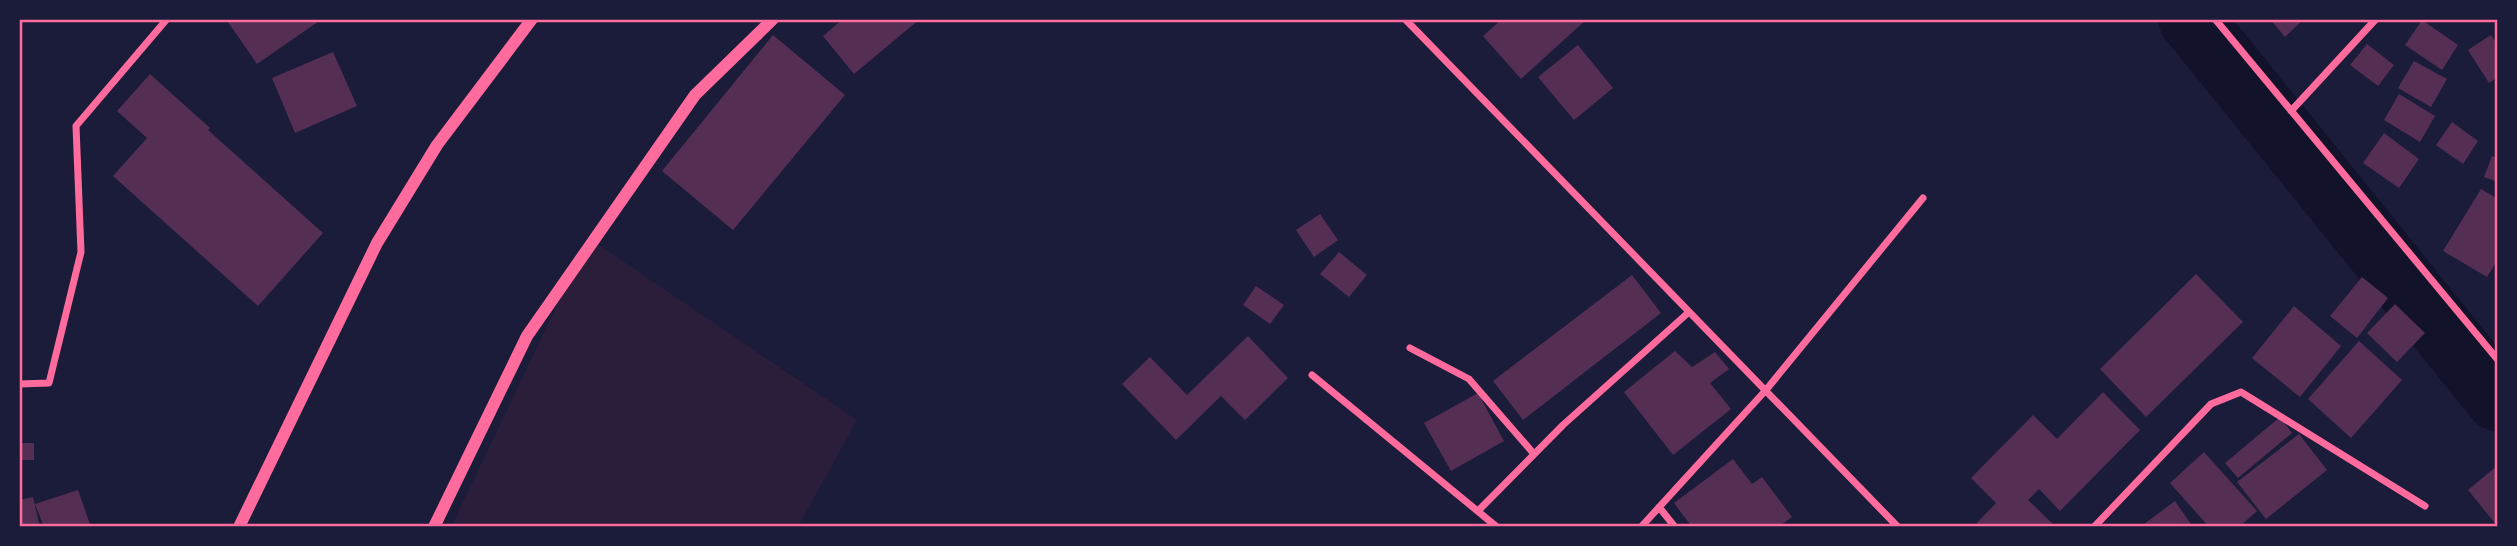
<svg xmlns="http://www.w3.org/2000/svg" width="2517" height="546" font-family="Overpass,sans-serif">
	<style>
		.green { fill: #2a1e3b }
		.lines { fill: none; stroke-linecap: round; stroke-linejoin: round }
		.river { stroke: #12122b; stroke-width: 65 }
		.building { fill: #542f53 }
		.minor { stroke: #ff6b9d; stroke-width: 7 }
		.tertiary { stroke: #ff6b9d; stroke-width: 12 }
		.neatline { fill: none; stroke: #ff6b9d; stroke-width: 2.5 }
	</style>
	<rect width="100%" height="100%" fill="#1b1b3a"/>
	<!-- green -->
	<path class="green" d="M589,238L857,420L798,527H451Z"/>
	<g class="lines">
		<!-- river -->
		<path class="river" d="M2191,19L2498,399"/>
	</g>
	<!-- building -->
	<path class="building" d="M232,19H322L257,64L228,22Z
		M843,19H920L854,74L823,36Z
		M1502,19H1587L1521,79L1483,36Z
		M2270,19H2304L2285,37Z
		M2422,20L2458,45L2442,70L2405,45Z
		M773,35L845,95L733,230L662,171Z
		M2491,35L2498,46V77L2489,83L2468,50Z
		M2367,44L2394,65L2378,86L2350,65Z
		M1578,45L1613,88L1574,120L1538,77Z
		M333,52L357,106L295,133L272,78Z
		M2414,61L2447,79L2431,107L2398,88Z
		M150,74L210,128L208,130L323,233L258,306L113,176L147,138L117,111Z
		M2399,94L2435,116L2420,142L2384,120Z
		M2452,122L2478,141L2463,164L2436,145Z
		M2384,133L2419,159L2399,188L2363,163Z
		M2492,156L2498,158V182L2484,177Z
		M2481,189L2498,199V259L2487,277L2443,251Z
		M1320,214L1338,240L1314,257L1296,230Z
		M1339,252L1367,275L1349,297L1320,274Z
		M2196,274L2243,322L2146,417L2100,369Z
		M1632,275L1661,313L1523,420L1493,381Z
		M2362,277L2388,298L2357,338L2330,316Z
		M1256,286L1284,305L1270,324L1243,305Z
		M2395,304L2425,333L2397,362L2367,333Z
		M2294,306L2341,346L2300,397L2252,358Z
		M1248,336L1288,378L1245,420L1221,396L1176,440L1122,384L1150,357L1187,395Z
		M2359,341L2402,380L2351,438L2308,399Z
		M1675,351L1692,367L1715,352L1729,369L1710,383L1731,409L1673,455L1624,392Z
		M2103,392L2140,430L2060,511L2039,489L2028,500L2056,527H1973L1996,503L1971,478L2033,415L2057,439Z
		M1478,393L1504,441L1451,471L1424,423Z
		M2280,417L2292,433L2238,478L2225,463Z
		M2299,434L2327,470L2266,519L2237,482Z
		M19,443H34V460H19Z
		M2204,452L2257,511L2239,527H2209L2170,483Z
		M1733,459L1752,484L1762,477L1792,517L1778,527H1692L1674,503Z
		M2498,465V527L2468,490Z
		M78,490L91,527H44L35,504Z
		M33,497L40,527H19V500Z
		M2175,501L2193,527H2140Z"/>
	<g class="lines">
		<!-- minor -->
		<path class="minor" d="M1405,19L1898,527
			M2215,19L2498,360
			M2291,111L2376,19
			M1410,348L1469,379L1534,454
			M1312,375L1497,527
			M19,384L49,383L81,252L76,126L167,19
			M1659,507L1675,527
			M1478,511L1563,425L1689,312
			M1641,527L1766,390L1923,198
			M2094,527L2211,404L2241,392L2425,506"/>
		<!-- tertiary -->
		<path class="tertiary" d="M239,527L377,243L437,145L532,19
			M434,527L527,336L695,95L773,19"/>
	</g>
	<!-- border -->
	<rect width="2517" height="546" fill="none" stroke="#1b1b3a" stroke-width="42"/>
	<rect x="21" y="21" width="2475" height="504" class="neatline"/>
</svg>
